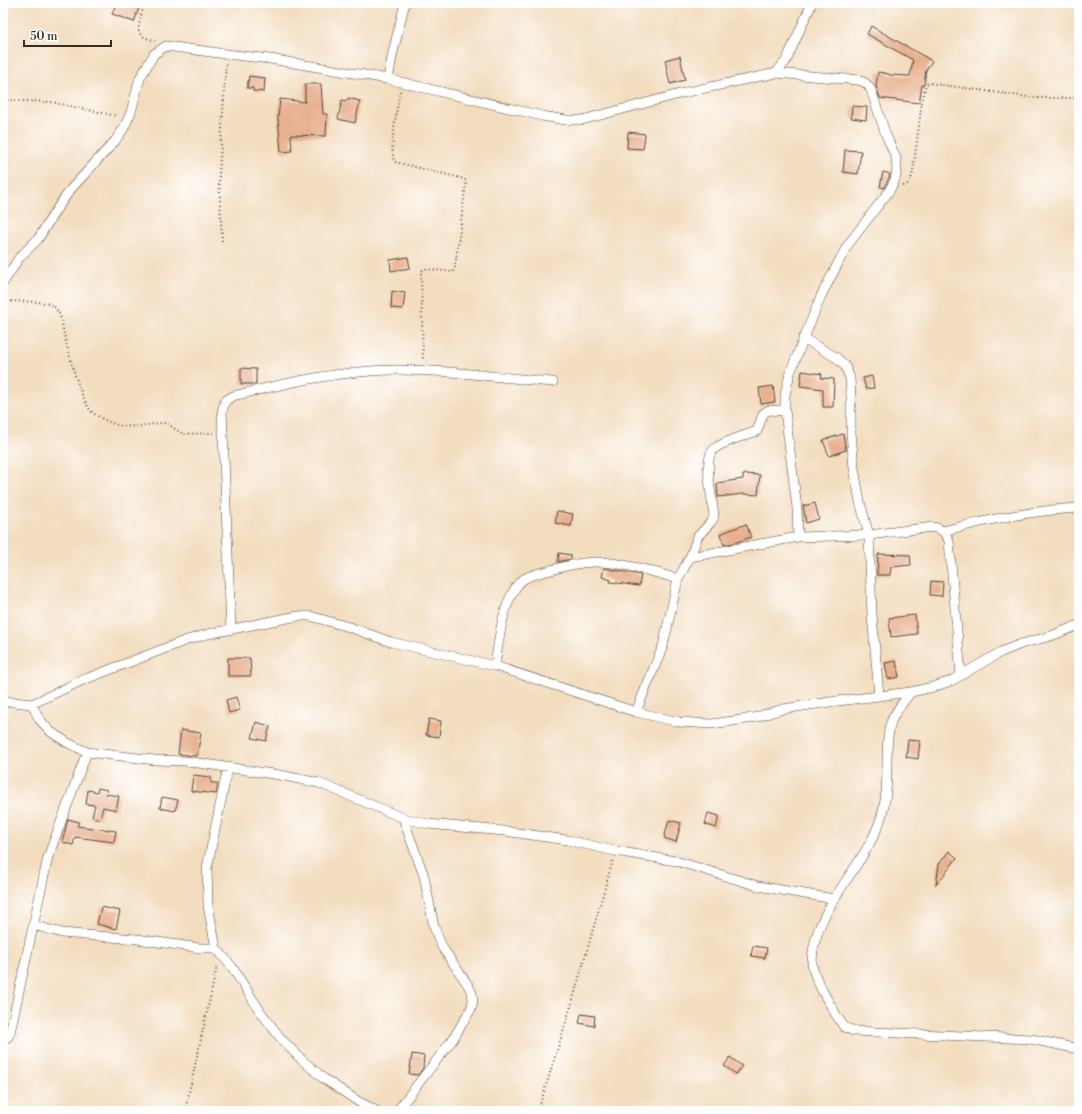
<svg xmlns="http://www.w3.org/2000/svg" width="1082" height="1114" font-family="'Libre Bodoni',serif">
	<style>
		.building { fill: #e8b292 }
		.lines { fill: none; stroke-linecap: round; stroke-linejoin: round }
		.minor-casing { stroke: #574536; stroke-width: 10 }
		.path { stroke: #574536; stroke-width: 2; stroke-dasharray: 1 3; stroke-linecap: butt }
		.minor { stroke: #fff; stroke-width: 9 }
	</style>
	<rect width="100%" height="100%" fill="#fff"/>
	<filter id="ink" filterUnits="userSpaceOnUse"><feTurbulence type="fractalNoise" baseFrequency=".025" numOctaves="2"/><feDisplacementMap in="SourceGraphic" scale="8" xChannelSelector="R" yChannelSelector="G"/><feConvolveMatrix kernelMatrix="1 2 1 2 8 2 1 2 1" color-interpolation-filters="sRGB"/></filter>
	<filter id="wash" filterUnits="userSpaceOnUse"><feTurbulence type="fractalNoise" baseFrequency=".012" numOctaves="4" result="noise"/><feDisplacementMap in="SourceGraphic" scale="16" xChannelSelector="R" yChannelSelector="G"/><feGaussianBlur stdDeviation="0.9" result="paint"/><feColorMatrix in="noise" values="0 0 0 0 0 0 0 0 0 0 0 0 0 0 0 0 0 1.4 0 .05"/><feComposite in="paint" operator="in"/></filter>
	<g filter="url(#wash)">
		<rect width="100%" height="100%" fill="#f3ddbf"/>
		<g id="blocks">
			<!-- building -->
			<path class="building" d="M116,3H123L139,8L134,22L112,14Z
				M871,26L932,61L926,70L924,85H922L919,103L880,98L876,86L878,72L889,74V75L910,76L913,60L867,34Z
				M680,56L685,80L670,84L665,60Z
				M249,76L265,78L264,92L253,91V88H247Z
				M305,84H321L323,114H327L326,136L291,135L292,151L281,152L278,118L280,99L305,102Z
				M348,98L360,101L355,123L338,119L342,100L347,101Z
				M852,106L867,107L866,120L851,118Z
				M628,132L645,134L643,149L627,148Z
				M845,150L861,151L858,174L843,172Z
				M883,172L890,174L889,178L884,188L880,187Z
				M408,257L410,268L391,271L390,260Z
				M392,291L405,293L403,309L391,308Z
				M241,368L256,369V384H241Z
				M802,371L822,374L821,378L834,379L833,407H823V389L800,386Z
				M872,376L874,388L866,389L863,378Z
				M773,386L775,402L761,404L759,388Z
				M843,434L846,450L829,456L823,440Z
				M745,474L760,475L758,495L743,494L718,497L717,483L743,479V475H745Z
				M815,503L819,519L806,523L803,506Z
				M557,511L573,514L571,526L555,523Z
				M746,524L751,537L737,542L724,545L720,534Z
				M559,553L571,555V559L558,562Z
				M878,554L910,555L911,565L891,567L890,575H877Z
				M604,568L641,575L639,586L610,582L611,580L602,577Z
				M931,581L943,582L942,596L930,595Z
				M915,615L917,634L891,637L889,618Z
				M228,658H250L251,676H228Z
				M896,661L899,677L888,679L885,663Z
				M236,697L240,710L229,713L226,700Z
				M429,719L441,721L439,737L426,735Z
				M256,722L270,726L266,741L252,738Z
				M181,730L201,733L197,756L178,754Z
				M908,740L920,741L918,759L906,757Z
				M193,775L211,777V783H218L216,794L191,791Z
				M98,788L107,790L106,794L119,796L116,810L103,807L100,819L92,817L95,805L86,804L88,790L97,792Z
				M162,797L178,800L175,811L160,808Z
				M708,813L719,816L716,828L705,824Z
				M68,819L79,822L77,826L116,831L114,842L75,837L73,845L62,842Z
				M669,820L681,823L676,842L664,838Z
				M949,851L957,858L936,885L939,864Z
				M101,907L120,911L116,929L97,924Z
				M753,946L767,948L765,958L751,956Z
				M581,1014L595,1016L594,1026L579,1023Z
				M412,1054L424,1056L423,1068L418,1075L409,1074Z
				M730,1057L742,1066L736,1074L724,1066Z"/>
		</g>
	</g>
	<g filter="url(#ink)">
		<use href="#blocks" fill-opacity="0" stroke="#574536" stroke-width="1"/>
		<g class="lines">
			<defs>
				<path id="minor" d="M776,73L858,80C865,82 868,84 871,90L886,135L896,158L897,169L895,180L889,191L847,246L821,296L790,373L785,395V411L797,508L798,537
					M388,79L393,52L405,3
					M3,283L19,258L38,239L56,210L71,189L115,141L124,128L131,112L140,78L154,54L166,46L226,54L270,59L388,79L542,116L566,120H582L687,92L776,73L786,61L812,3
					M803,338L837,358L845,366L850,378L851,397V433L854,468L860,502L869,535L872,615L879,696
					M943,531C988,520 1033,510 1079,508
					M690,557L798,537L869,535L933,527C942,529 946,533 949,541L961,675
					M231,629L223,433L222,412L225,401L233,396C286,383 338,371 392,370C445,369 499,378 553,382
					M495,666C499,640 501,610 516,587C523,576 535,574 547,571C562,567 579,562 595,562C622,562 651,571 678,579
					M911,692C904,701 895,711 891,722C887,734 887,746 887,758C887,779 887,801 880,821C863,869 814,908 812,961C811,975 832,1008 840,1021L844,1027L854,1031L1031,1039L1079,1049
					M3,701L32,704L83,680L187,640L208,634L277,620L298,616H310L349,627L391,642L495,666L636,712L679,722L712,724L753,718L783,709L830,702L911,692L933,687L951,681L1001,652L1021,644L1051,636L1079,625
					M32,704L39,719L51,732L68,743L87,752L155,760L185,761L280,775L319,783L403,818L428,824L504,831L567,840L615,851L676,861L758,886L834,899
					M636,712L663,646L678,579L690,557L698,536L712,521L714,516C713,501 702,459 714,449C722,442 747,435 757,431L763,414L768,410L785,411
					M228,767L207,868L208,906L216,948L232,967L260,1011L282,1040L302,1060L323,1078L359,1102L377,1111
					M33,925L62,933L84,935L137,939L199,948H216
					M3,1040L8,1037L10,1033L48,857L87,752
					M397,1111L453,1039L471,1009L473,1001L472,993L468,985L442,947L434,927L424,876L403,818"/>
			</defs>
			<!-- minor casing -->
			<use href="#minor" class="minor-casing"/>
			<!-- path -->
			<path class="path" d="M145,3C143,9 136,29 140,34C144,38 151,39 155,41
				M400,91C398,105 388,152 395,162L461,178L465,180L466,183L455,267L453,272L426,269L423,270L421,272L423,361
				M3,100L51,102L117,116
				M903,186C911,183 911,179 913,172L922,101L926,84L929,83L1035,98H1079
				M222,241L219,176L226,63
				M3,301C16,302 41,300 51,305C61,310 62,324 64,334C68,351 81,403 93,413C100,418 110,423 118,425C134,429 150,423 166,423L183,434L213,433
				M3,1071L4,1049
				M185,1111L217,966
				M538,1111L571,1006L613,860"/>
			<!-- minor -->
			<use href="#minor" class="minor"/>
		</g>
	</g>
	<!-- margin -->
	<rect width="1082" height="1114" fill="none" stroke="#fff" stroke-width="16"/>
	<!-- scale -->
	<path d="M24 40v6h87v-6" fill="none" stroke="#3b2a1e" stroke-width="2"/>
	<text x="30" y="40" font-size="12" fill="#3b2a1e" stroke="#ffffff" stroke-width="3" paint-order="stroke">50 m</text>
</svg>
